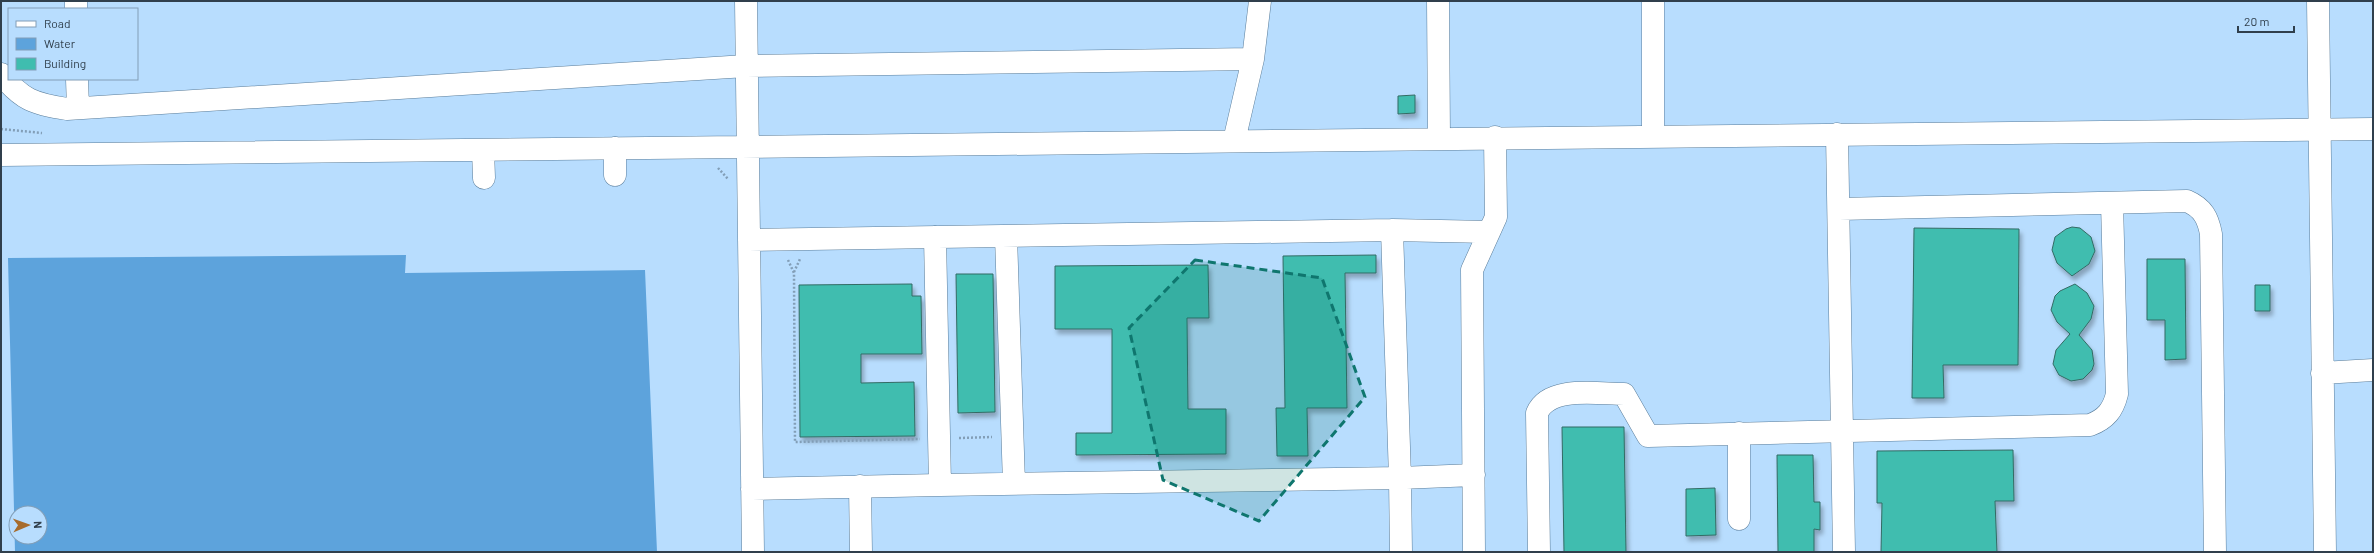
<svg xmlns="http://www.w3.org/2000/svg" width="2374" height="553" font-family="Barlow,sans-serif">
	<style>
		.water { fill: #5da3dc; fill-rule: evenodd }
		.building { fill: #3fbdaf; stroke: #346b64; filter: url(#shadow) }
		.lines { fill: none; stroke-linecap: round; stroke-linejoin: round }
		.minor-casing { stroke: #5a7d9a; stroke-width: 23 }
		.path { stroke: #829eb7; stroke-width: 2.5; stroke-dasharray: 2 2; stroke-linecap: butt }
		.minor { stroke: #fff; stroke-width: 22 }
		.marked { fill: #0f766e; fill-opacity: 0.2; stroke: #0f766e; stroke-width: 3; stroke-dasharray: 8 5; stroke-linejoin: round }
	</style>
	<defs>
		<filter id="shadow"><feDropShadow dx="2.5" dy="4.5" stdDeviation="2" flood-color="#0004"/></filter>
	</defs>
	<rect width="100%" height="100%" fill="#b8ddfe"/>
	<!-- water -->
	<path class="water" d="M406,255L405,273L645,270L657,552H15L8,258ZM16,513H40V537H16Z"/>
	<!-- building -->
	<path class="building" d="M1415,95V113L1398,114V96Z
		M2072,227L2080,228L2091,237L2095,251L2089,264L2072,276L2057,263L2052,250L2055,237L2066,229Z
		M1914,228L2019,229L2018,365H1943L1944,398H1912Z
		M1376,255V273H1345L1347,408H1307L1308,456H1277L1276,408H1285L1283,256Z
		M2147,259H2185L2186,359L2165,360V320H2147Z
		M1208,265L1209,318H1187L1188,409H1226V454L1076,455V433H1112V329H1055V266Z
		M956,274H993L995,412L958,413Z
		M912,284V296H921L922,354H861V383L914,382L915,436L800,437L799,285Z
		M2075,284L2087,293L2094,306L2091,319L2079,335L2092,350L2094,364L2092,370L2083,379L2071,381L2059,375L2053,364L2056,350L2070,334L2057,322L2051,310L2055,296L2060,291Z
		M2255,285H2270V311H2255Z
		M1562,427H1624L1626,552H1564Z
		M2013,450L2014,501H1995L1997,552H1881L1882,503H1877V451Z
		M1777,455H1813L1814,502H1820V530L1814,529V552H1778Z
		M1715,488L1716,535L1686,536V489Z"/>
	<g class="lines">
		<defs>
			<path id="minor" d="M76,1V9
				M746,1L753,552
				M1438,1L1439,138
				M1653,1V136
				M2318,1L2325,552
				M1,74C22,100 34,104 67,109L746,66L1253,59
				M77,79L78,108
				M1837,134L1844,552
				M1234,141L1253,59L1260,1
				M615,148V175
				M483,150L484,178
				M1,155L2373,129
				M1839,209L2187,201C2203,208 2208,218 2211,234L2215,552
				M1006,236L1014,484
				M749,240L1392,230
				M2322,373L2373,370
				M1739,433V519
				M1474,475L1400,478L1392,230L1489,232
				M940,485L1400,478L1401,552
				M860,486L861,552
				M752,489L940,485L935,237
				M1474,552L1472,270L1496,217L1495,137
				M1539,552L1537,413C1549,385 1598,394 1624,394L1648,436L2090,425C2106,419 2113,410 2117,394L2112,203"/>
		</defs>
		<!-- minor casing -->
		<use href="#minor" class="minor-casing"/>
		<!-- path -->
		<path class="path" d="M1,129L42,133
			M718,168L728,179
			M788,260L794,273L795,442L920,439
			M794,272L800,259
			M959,438L992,437"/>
		<!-- minor -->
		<use href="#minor" class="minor"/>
	</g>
	<!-- marked area -->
	<path class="marked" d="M1195,260L1322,278L1365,397L1259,521L1163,480L1129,328Z"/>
	<!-- border -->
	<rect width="2374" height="553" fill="none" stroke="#303f4c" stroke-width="4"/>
	<!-- legend -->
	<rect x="8" y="8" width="130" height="72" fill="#b8ddfe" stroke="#829eb7"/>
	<rect x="16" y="21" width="20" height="6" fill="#ffffff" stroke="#829eb7"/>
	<text x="44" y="28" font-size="12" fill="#303f4c">Road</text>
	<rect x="16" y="38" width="20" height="12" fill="#5da3dc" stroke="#829eb7"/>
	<text x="44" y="48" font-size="12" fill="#303f4c">Water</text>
	<rect x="16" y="58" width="20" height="12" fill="#3fbdaf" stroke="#829eb7"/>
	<text x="44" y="68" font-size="12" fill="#303f4c">Building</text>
	<!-- north arrow -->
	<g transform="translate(28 525) rotate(88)"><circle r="19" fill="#b8ddfe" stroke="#829eb7"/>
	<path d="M0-3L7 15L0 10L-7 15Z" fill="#a76c2d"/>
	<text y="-6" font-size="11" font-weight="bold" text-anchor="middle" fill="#303f4c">N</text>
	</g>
	<!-- scale -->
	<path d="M2238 26v6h56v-6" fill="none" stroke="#303f4c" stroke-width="2"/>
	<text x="2244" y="26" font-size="12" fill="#303f4c" stroke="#b8ddfe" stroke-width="3" paint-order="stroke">20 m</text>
</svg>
